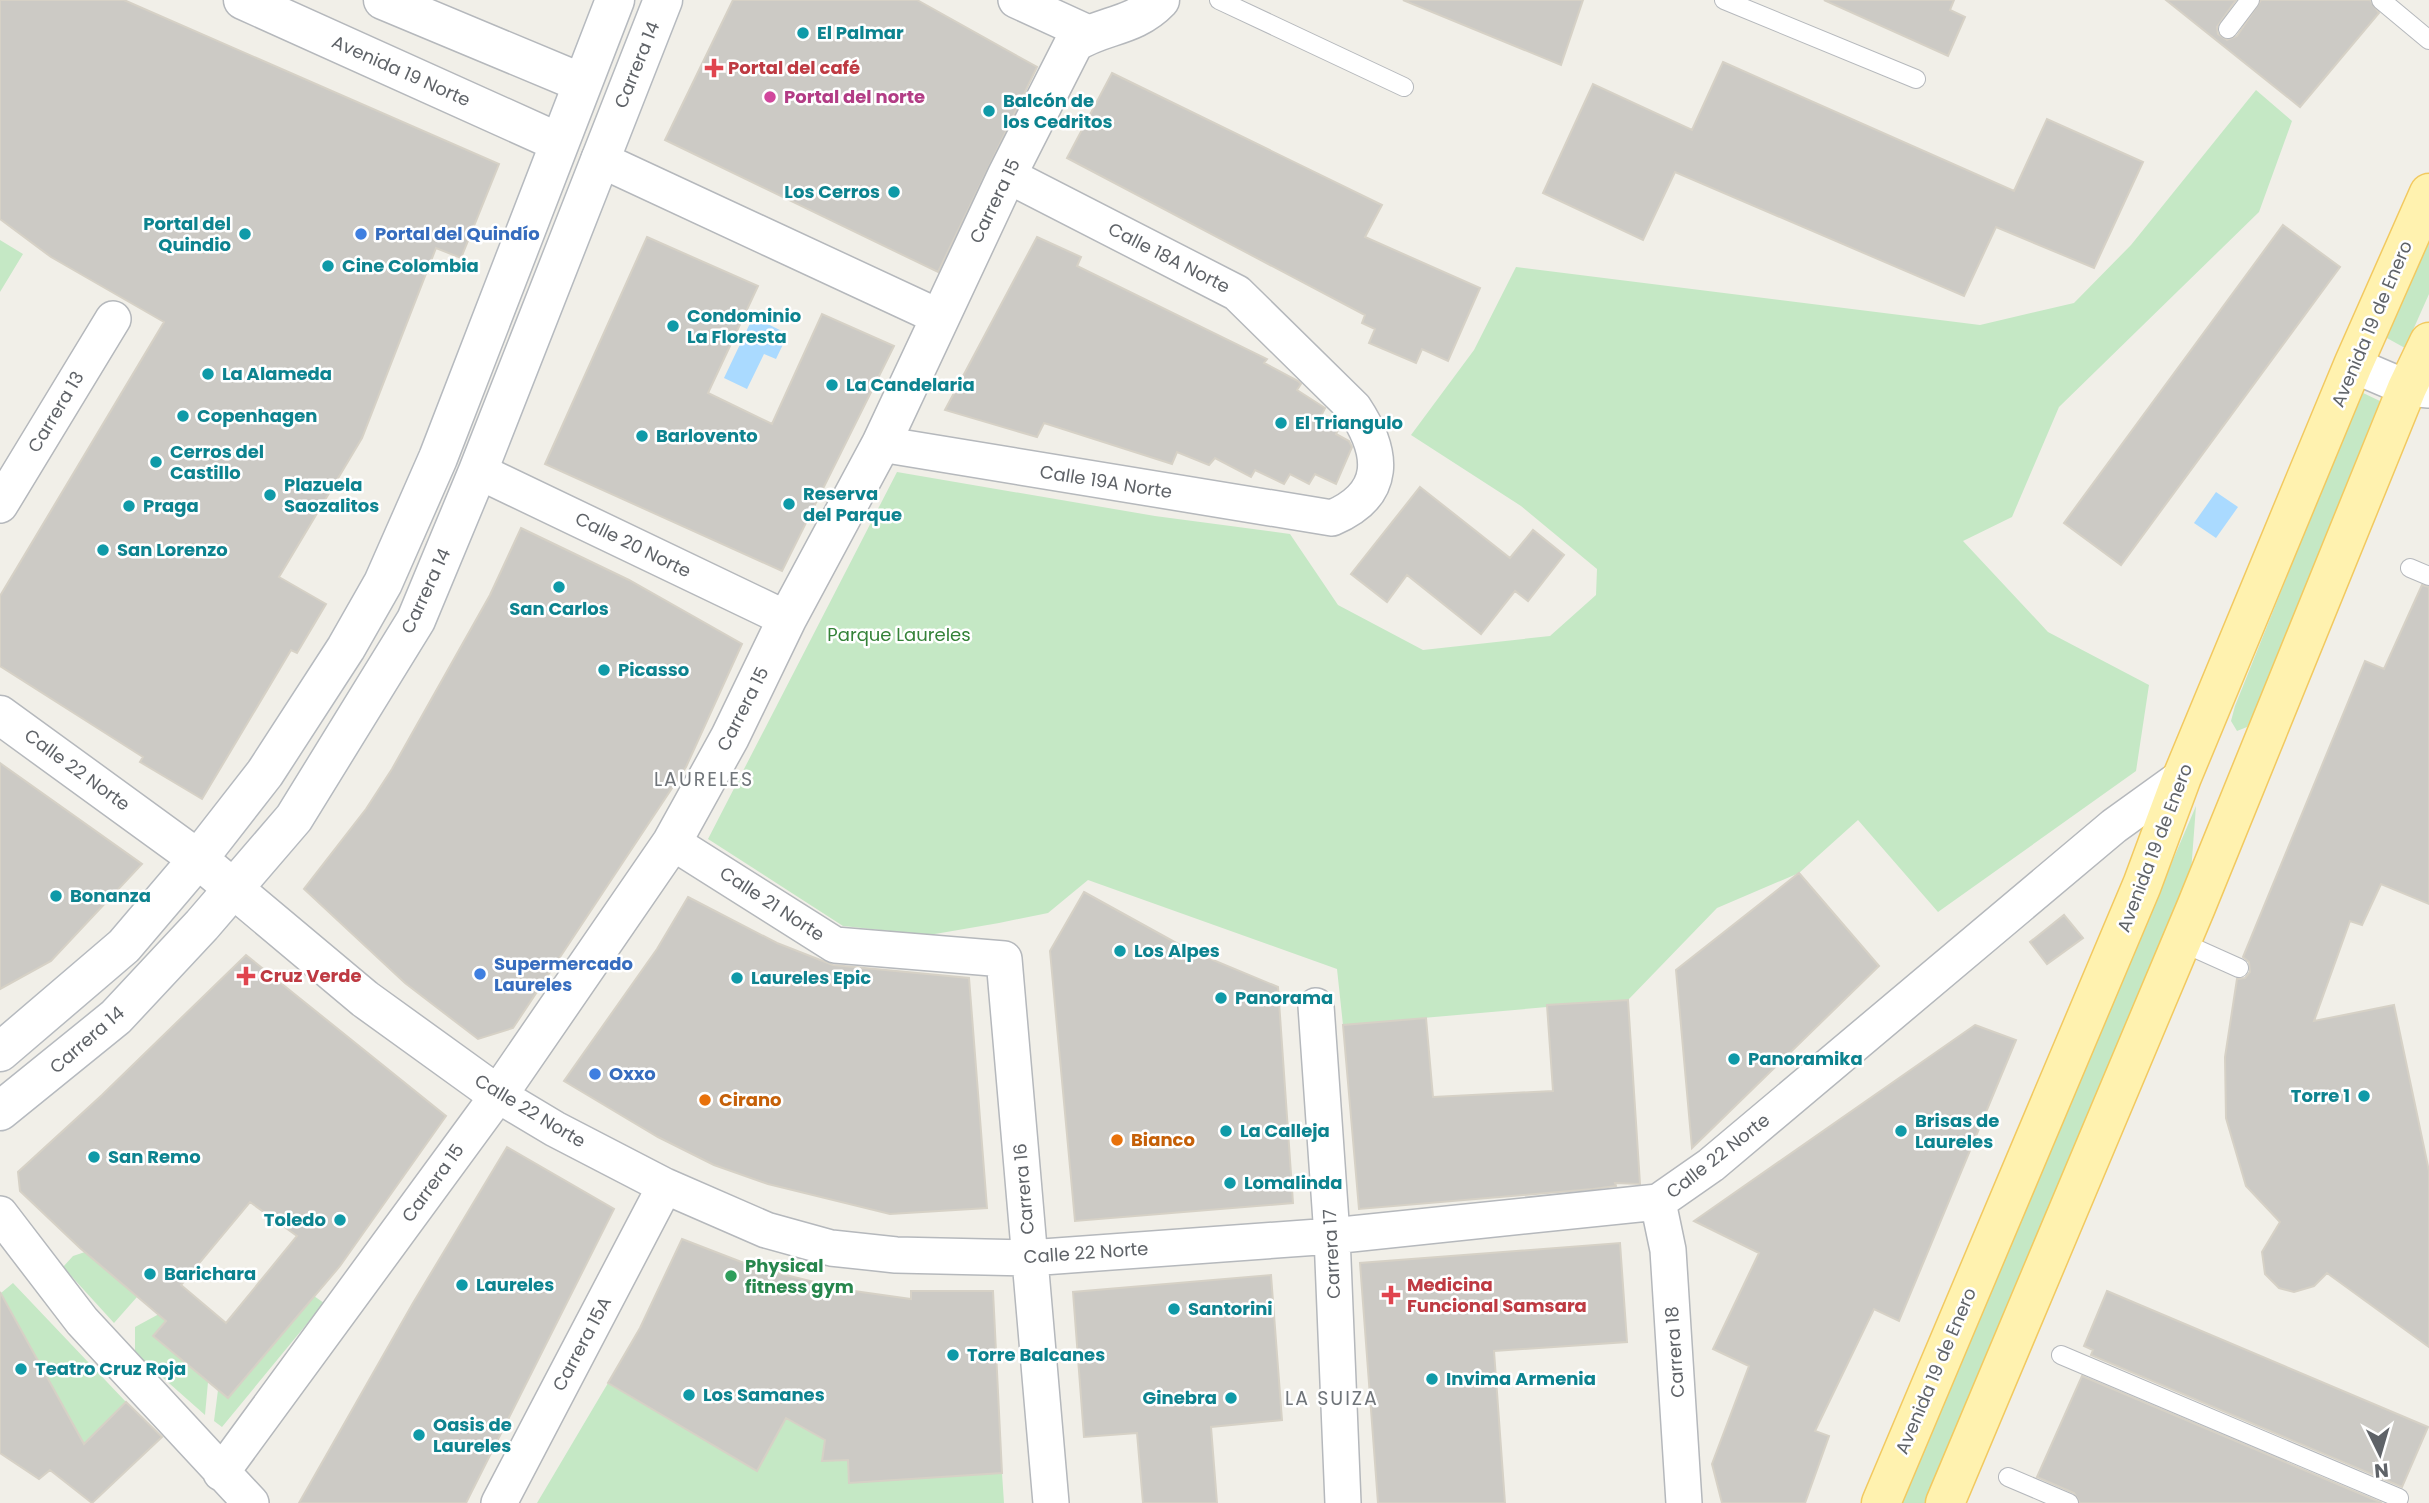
<svg xmlns="http://www.w3.org/2000/svg" width="2429" height="1503" font-family="Poppins,sans-serif">
	<style>
		.green { fill: #c5e8c5 }
		.water { fill: #aadaff }
		.building { fill: #cccac5; stroke: #d6d1c6; stroke-width: 2; fill-rule: evenodd }
		.lines { fill: none; stroke-linecap: round; stroke-linejoin: round }
		.service-casing { stroke: #b5b8bc; stroke-width: 20 }
		.minor-casing { stroke: #b5b8bc; stroke-width: 38 }
		.tertiary-casing { stroke: #b5b8bc; stroke-width: 41 }
		.secondary-casing { stroke: #b6babf; stroke-width: 41 }
		.primary-casing { stroke: #f2c960; stroke-width: 41 }
		.service { stroke: #fff; stroke-width: 18 }
		.minor { stroke: #fff; stroke-width: 35 }
		.tertiary { stroke: #fff; stroke-width: 38 }
		.secondary { stroke: #fff; stroke-width: 38 }
		.primary { stroke: #fff2af; stroke-width: 38 }
		.culture-dot { fill: #0f9aa8; stroke: #fff; stroke-width: 2.5 }
		.health-dot { fill: #e0444e; stroke: #fff; stroke-width: 2.5 }
		.hotel-dot { fill: #d1479c; stroke: #fff; stroke-width: 2.5 }
		.shop-dot { fill: #3f7fe0; stroke: #fff; stroke-width: 2.5 }
		.food-dot { fill: #e8710a; stroke: #fff; stroke-width: 2.5 }
		.leisure-dot { fill: #2e9e5b; stroke: #fff; stroke-width: 2.5 }
		.labels { text-anchor: middle; stroke-width: 5; stroke-linejoin: round; paint-order: stroke }
		.culture-label { font-size: 18px; font-weight: bold; fill: #0d838f; stroke: #fff; text-anchor: start }
		.street-label { font-size: 18px; fill: #5f6368; stroke: #fff }
		.health-label { font-size: 18px; font-weight: bold; fill: #be3a42; stroke: #fff; text-anchor: start }
		.hotel-label { font-size: 18px; font-weight: bold; fill: #b23c85; stroke: #fff; text-anchor: start }
		.shop-label { font-size: 18px; font-weight: bold; fill: #366cbe; stroke: #fff; text-anchor: start }
		.park-label { font-size: 18px; fill: #348238; stroke: #fff }
		.food-label { font-size: 18px; font-weight: bold; fill: #c56008; stroke: #fff; text-anchor: start }
		.leisure-label { font-size: 18px; font-weight: bold; fill: #27864d; stroke: #fff; text-anchor: start }
		.neighbourhood-label { font-size: 19px; letter-spacing: 2px; fill: #70757a; stroke: #fff }
	</style>
	<rect width="100%" height="100%" fill="#f1efe8"/>
	<!-- green -->
	<path class="green" d="M2256,90L2292,121L2259,212L2059,407L2012,517L1963,541L2048,632L2149,685L2136,771L1938,912L1858,820L1799,873L1717,908L1628,1000L1343,1025L1337,969L1088,880L1048,913L999,923L929,935L843,926L708,839L897,472L1155,516L1290,534L1338,605L1423,650L1550,636L1596,595L1597,569L1521,506L1411,435L1474,350L1516,267L1980,325L2074,303L2131,245Z
		M2429,232V294L2405,348L2385,337Z
		M0,240L23,254L0,292Z
		M2361,392L2380,401L2253,715L2247,727L2237,731L2231,721L2235,706Z
		M2196,806L2191,872L1996,1333L1928,1503H1898Z
		M85,1252L137,1297L114,1323L63,1267L73,1256Z
		M13,1283L126,1402L84,1444L1,1293Z
		M314,1296L324,1303L222,1427L214,1421L218,1390L228,1398Z
		M159,1314L167,1321L154,1336L208,1382L205,1415L135,1353V1327Z
		M608,1383L757,1471L786,1418L825,1440L822,1461L848,1460L849,1483L1002,1473L1004,1503H537Z"/>
	<!-- water -->
	<path class="water" d="M753,317L788,334L776,359L764,354L747,389L724,378Z
		M2216,492L2238,507L2216,538L2194,523Z"/>
	<!-- building -->
	<path class="building" d="M0,0H124L499,164L461,258L436,248L362,438L279,577L326,604L297,653L291,650L202,799L140,762L143,757L0,666V596L164,322L51,257L0,219Z
		M733,0H917L1037,67L938,272L665,140Z
		M1403,0H1583L1561,65Z
		M1824,0H1954L1950,10L1965,17L1948,56Z
		M2166,0H2236L2217,27L2218,34L2227,40L2237,36L2261,0H2370L2379,13L2300,107Z
		M1723,62L2014,191L2047,119L2143,162L2094,268L1996,227L1964,296L1675,172L1643,240L1543,193L1593,84L1692,130Z
		M1112,73L1382,205L1365,237L1480,288L1448,361L1422,349L1416,363L1369,343L1375,329L1362,323L1365,315L1067,158Z
		M2283,225L2340,267L2121,565L2064,523Z
		M647,237L758,286L708,393L772,424L822,314L894,346L782,571L545,464Z
		M1037,237L1081,257L1077,266L1267,359L1264,363L1298,381L1301,384L1297,390L1325,408L1320,418L1339,428L1336,434L1349,441L1352,447L1336,484L1315,474L1309,484L1290,474L1284,484L1255,470L1251,477L1215,458L1209,465L1177,452L1172,464L1044,423L1037,437L945,410Z
		M1420,487L1510,558L1533,530L1564,555L1528,601L1515,591L1481,634L1407,575L1387,602L1351,574Z
		M521,528L629,580L742,644L686,767L513,1028L478,1039L405,983L304,889L366,809L392,769L490,595Z
		M2422,585L2429,587V904L2381,884L2362,925L2350,921L2314,1021L2394,1005L2429,1171V1347L2327,1273L2314,1286L2294,1292L2279,1288L2265,1274L2262,1252L2280,1222L2246,1186L2226,1118L2225,1057L2237,979L2245,978L2250,972L2249,962L2243,957L2365,661L2384,669Z
		M0,763L142,864L51,961L0,989Z
		M1799,873L1879,966L1692,1148L1676,970Z
		M1084,892L1189,950L1278,987L1293,1203L1075,1221L1050,951Z
		M688,897L777,943L833,965L969,978L987,1208L890,1214L768,1184L714,1165L658,1137L564,1081L657,949Z
		M2064,915L2083,938L2047,964L2030,942Z
		M246,955L446,1116L340,1266L228,1398L153,1336L166,1321L80,1248L20,1191L18,1172L102,1095ZM250,1202L297,1236L226,1323L181,1285Z
		M1628,1000L1640,1184L1615,1183L1616,1186L1593,1189L1359,1209L1343,1025L1426,1018L1433,1097L1553,1091L1547,1005Z
		M1975,1025L2016,1040L1899,1321L1874,1309L1815,1431L1829,1436L1805,1503H1722L1712,1464L1749,1366L1713,1349L1759,1253L1694,1221Z
		M507,1147L614,1209L466,1503H299L413,1303Z
		M682,1239L757,1268L847,1290L911,1299V1291H993L1002,1473L849,1483L848,1460L822,1461L825,1440L786,1418L757,1471L608,1383L640,1328Z
		M1620,1243L1627,1342L1494,1351L1505,1503H1378L1360,1263Z
		M1271,1275L1282,1420L1211,1427L1217,1503H1143L1137,1433L1084,1437L1073,1292Z
		M2107,1291L2428,1427L2402,1487L2091,1355L2093,1350L2084,1346Z
		M0,1292L84,1444L126,1402L162,1437L92,1503L50,1470L39,1479L0,1453Z
		M2082,1376L2382,1503H2080L2074,1493L2037,1477Z"/>
	<g class="lines">
		<defs>
			<path id="service" d="M1219,0L1404,87
				M1724,0L1916,79
				M2381,0L2429,40
				M2228,29L2250,0
				M2410,568L2429,576
				M2181,942L2239,968
				M2061,1355L2399,1498L2397,1503
				M2008,1477L2069,1503"/>
			<path id="minor" d="M1016,0L1088,33
				M599,159L939,317
				M2353,365L2407,388L2429,390
				M881,444L1332,518C1388,494 1384,453 1354,408L1237,293L1007,175
				M478,471L787,619
				M0,505L113,319
				M672,842L835,945L1004,959L1051,1503
				M1316,1006L1332,1236L1343,1503
				M1658,1202L1668,1250L1684,1503
				M0,1214L82,1321L251,1503
				M221,1473L498,1095L555,1129L665,1186L766,1230L831,1248L896,1255L1029,1258L1332,1236L1658,1202L1711,1165L2114,826L2182,777
				M499,1503L665,1186"/>
			<path id="tertiary" d="M243,0L558,142
				M383,0L582,83
				M0,715L198,859L365,999L498,1095L672,842L730,737L787,619L881,444L1007,175L1074,43C1103,24 1133,28 1160,0"/>
			<path id="secondary" d="M0,1052L124,946L198,859L265,773L346,648L383,583L438,458L615,0
				M0,1111L116,1017L202,925L294,818L416,620L478,471L663,0"/>
			<path id="primary" d="M1881,1503L2142,885L2182,777L2353,365L2429,193
				M1945,1503L2196,907L2407,388L2429,342"/>
		</defs>
		<!-- service casing -->
		<use href="#service" class="service-casing"/>
		<!-- minor casing -->
		<use href="#minor" class="minor-casing"/>
		<!-- tertiary casing -->
		<use href="#tertiary" class="tertiary-casing"/>
		<!-- secondary casing -->
		<use href="#secondary" class="secondary-casing"/>
		<!-- primary casing -->
		<use href="#primary" class="primary-casing"/>
		<!-- service -->
		<use href="#service" class="service"/>
		<!-- minor -->
		<use href="#minor" class="minor"/>
		<!-- tertiary -->
		<use href="#tertiary" class="tertiary"/>
		<!-- secondary -->
		<use href="#secondary" class="secondary"/>
		<!-- primary -->
		<use href="#primary" class="primary"/>
	</g>
	<!-- markers -->
	<g class="culture-dot">
		<circle cx="803" cy="33" r="7"/>
		<circle cx="989" cy="111" r="7"/>
		<circle cx="894" cy="192" r="7"/>
		<circle cx="245" cy="234" r="7"/>
		<circle cx="328" cy="266" r="7"/>
		<circle cx="673" cy="326" r="7"/>
		<circle cx="208" cy="374" r="7"/>
		<circle cx="832" cy="385" r="7"/>
		<circle cx="183" cy="416" r="7"/>
		<circle cx="1281" cy="423" r="7"/>
		<circle cx="642" cy="436" r="7"/>
		<circle cx="156" cy="462" r="7"/>
		<circle cx="270" cy="495" r="7"/>
		<circle cx="789" cy="504" r="7"/>
		<circle cx="129" cy="506" r="7"/>
		<circle cx="103" cy="550" r="7"/>
		<circle cx="559" cy="587" r="7"/>
		<circle cx="604" cy="670" r="7"/>
		<circle cx="56" cy="896" r="7"/>
		<circle cx="1120" cy="951" r="7"/>
		<circle cx="737" cy="978" r="7"/>
		<circle cx="1221" cy="998" r="7"/>
		<circle cx="1734" cy="1059" r="7"/>
		<circle cx="2364" cy="1096" r="7"/>
		<circle cx="1226" cy="1131" r="7"/>
		<circle cx="1901" cy="1131" r="7"/>
		<circle cx="94" cy="1157" r="7"/>
		<circle cx="1230" cy="1183" r="7"/>
		<circle cx="340" cy="1220" r="7"/>
		<circle cx="150" cy="1274" r="7"/>
		<circle cx="462" cy="1285" r="7"/>
		<circle cx="1174" cy="1309" r="7"/>
		<circle cx="953" cy="1355" r="7"/>
		<circle cx="21" cy="1369" r="7"/>
		<circle cx="1432" cy="1379" r="7"/>
		<circle cx="689" cy="1395" r="7"/>
		<circle cx="1231" cy="1398" r="7"/>
		<circle cx="419" cy="1435" r="7"/>
	</g>
	<g class="health-dot">
		<path d="M710.5 57.5h7v7h7v7h-7v7h-7v-7h-7v-7h7z"/>
		<path d="M242.5 965.5h7v7h7v7h-7v7h-7v-7h-7v-7h7z"/>
		<path d="M1387.5 1284.5h7v7h7v7h-7v7h-7v-7h-7v-7h7z"/>
	</g>
	<circle class="hotel-dot" cx="770" cy="97" r="7"/>
	<g class="shop-dot">
		<circle cx="361" cy="234" r="7"/>
		<circle cx="480" cy="974" r="7"/>
		<circle cx="595" cy="1074" r="7"/>
	</g>
	<g class="food-dot">
		<circle cx="705" cy="1100" r="7"/>
		<circle cx="1117" cy="1140" r="7"/>
	</g>
	<circle class="leisure-dot" cx="731" cy="1276" r="7"/>
	<g class="labels">
		<!-- culture labels -->
		<g class="culture-label">
			<text x="817" y="39">El Palmar</text>
			<text x="1003" y="107">Balcón de<tspan x="1003" dy="21">los Cedritos</tspan></text>
			<text x="880" y="198" text-anchor="end">Los Cerros</text>
			<text x="231" y="230" text-anchor="end">Portal del<tspan x="231" dy="21">Quindio</tspan></text>
			<text x="342" y="272">Cine Colombia</text>
			<text x="687" y="322">Condominio<tspan x="687" dy="21">La Floresta</tspan></text>
			<text x="222" y="380">La Alameda</text>
			<text x="846" y="391">La Candelaria</text>
			<text x="197" y="422">Copenhagen</text>
			<text x="1295" y="429">El Triangulo</text>
			<text x="656" y="442">Barlovento</text>
			<text x="170" y="458">Cerros del<tspan x="170" dy="21">Castillo</tspan></text>
			<text x="284" y="491">Plazuela<tspan x="284" dy="21">Saozalitos</tspan></text>
			<text x="803" y="500">Reserva<tspan x="803" dy="21">del Parque</tspan></text>
			<text x="143" y="512">Praga</text>
			<text x="117" y="556">San Lorenzo</text>
			<text x="559" y="615" text-anchor="middle">San Carlos</text>
			<text x="618" y="676">Picasso</text>
			<text x="70" y="902">Bonanza</text>
			<text x="1134" y="957">Los Alpes</text>
			<text x="751" y="984">Laureles Epic</text>
			<text x="1235" y="1004">Panorama</text>
			<text x="1748" y="1065">Panoramika</text>
			<text x="2350" y="1102" text-anchor="end">Torre 1</text>
			<text x="1915" y="1127">Brisas de<tspan x="1915" dy="21">Laureles</tspan></text>
			<text x="1240" y="1137">La Calleja</text>
			<text x="108" y="1163">San Remo</text>
			<text x="1244" y="1189">Lomalinda</text>
			<text x="326" y="1226" text-anchor="end">Toledo</text>
			<text x="164" y="1280">Barichara</text>
			<text x="476" y="1291">Laureles</text>
			<text x="1188" y="1315">Santorini</text>
			<text x="967" y="1361">Torre Balcanes</text>
			<text x="35" y="1375">Teatro Cruz Roja</text>
			<text x="1446" y="1385">Invima Armenia</text>
			<text x="703" y="1401">Los Samanes</text>
			<text x="1217" y="1404" text-anchor="end">Ginebra</text>
			<text x="433" y="1431">Oasis de<tspan x="433" dy="21">Laureles</tspan></text>
		</g>
		<!-- street labels -->
		<g class="street-label">
			<text transform="translate(637 65) rotate(-68)" y="6">Carrera 14</text>
			<text transform="translate(401 71) rotate(24)" y="6">Avenida 19 Norte</text>
			<text transform="translate(995 201) rotate(-64)" y="6">Carrera 15</text>
			<text transform="translate(1169 258) rotate(27)" y="6">Calle 18A Norte</text>
			<text transform="translate(2372 324) rotate(-67)" y="6">Avenida 19 de Enero</text>
			<text transform="translate(56 412) rotate(-59)" y="6">Carrera 13</text>
			<text transform="translate(1106 482) rotate(9)" y="6">Calle 19A Norte</text>
			<text transform="translate(633 545) rotate(26)" y="6">Calle 20 Norte</text>
			<text transform="translate(426 591) rotate(-65)" y="6">Carrera 14</text>
			<text transform="translate(743 709) rotate(-63)" y="6">Carrera 15</text>
			<text transform="translate(77 770) rotate(36)" y="6">Calle 22 Norte</text>
			<text transform="translate(2155 848) rotate(-69)" y="6">Avenida 19 de Enero</text>
			<text transform="translate(772 904) rotate(33)" y="6">Calle 21 Norte</text>
			<text transform="translate(87 1040) rotate(-41)" y="6">Carrera 14</text>
			<text transform="translate(530 1111) rotate(31)" y="6">Calle 22 Norte</text>
			<text transform="translate(1718 1156) rotate(-38)" y="6">Calle 22 Norte</text>
			<text transform="translate(433 1183) rotate(-54)" y="6">Carrera 15</text>
			<text transform="translate(1024 1189) rotate(-95)" y="6">Carrera 16</text>
			<text transform="translate(1086 1253) rotate(-4)" y="6">Calle 22 Norte</text>
			<text transform="translate(1332 1254) rotate(-93)" y="6">Carrera 17</text>
			<text transform="translate(582 1344) rotate(-62)" y="6">Carrera 15A</text>
			<text transform="translate(1675 1352) rotate(-94)" y="6">Carrera 18</text>
			<text transform="translate(1936 1371) rotate(-67)" y="6">Avenida 19 de Enero</text>
		</g>
		<!-- health labels -->
		<g class="health-label">
			<text x="728" y="74">Portal del café</text>
			<text x="260" y="982">Cruz Verde</text>
			<text x="1407" y="1291">Medicina<tspan x="1407" dy="21">Funcional Samsara</tspan></text>
		</g>
		<!-- hotel labels -->
		<g class="hotel-label">
			<text x="784" y="103">Portal del norte</text>
		</g>
		<!-- shop labels -->
		<g class="shop-label">
			<text x="375" y="240">Portal del Quindío</text>
			<text x="494" y="970">Supermercado<tspan x="494" dy="21">Laureles</tspan></text>
			<text x="609" y="1080">Oxxo</text>
		</g>
		<!-- park labels -->
		<g class="park-label">
			<text x="899" y="641">Parque Laureles</text>
		</g>
		<!-- food labels -->
		<g class="food-label">
			<text x="719" y="1106">Cirano</text>
			<text x="1131" y="1146">Bianco</text>
		</g>
		<!-- leisure labels -->
		<g class="leisure-label">
			<text x="745" y="1272">Physical<tspan x="745" dy="21">fitness gym</tspan></text>
		</g>
		<!-- neighbourhood labels -->
		<g class="neighbourhood-label">
			<text x="704" y="786">LAURELES</text>
			<text x="1332" y="1405">LA SUIZA</text>
		</g>
	</g>
	<!-- north arrow -->
	<g transform="translate(2380 1454) rotate(175)" stroke="#ffffff" stroke-width="5" paint-order="stroke">
	<path d="M0-5L12 26L0 18L-12 26Z" fill="#5f6368"/>
	<text y="-10" font-size="19" font-weight="bold" text-anchor="middle" fill="#5f6368">N</text>
	</g>
</svg>
